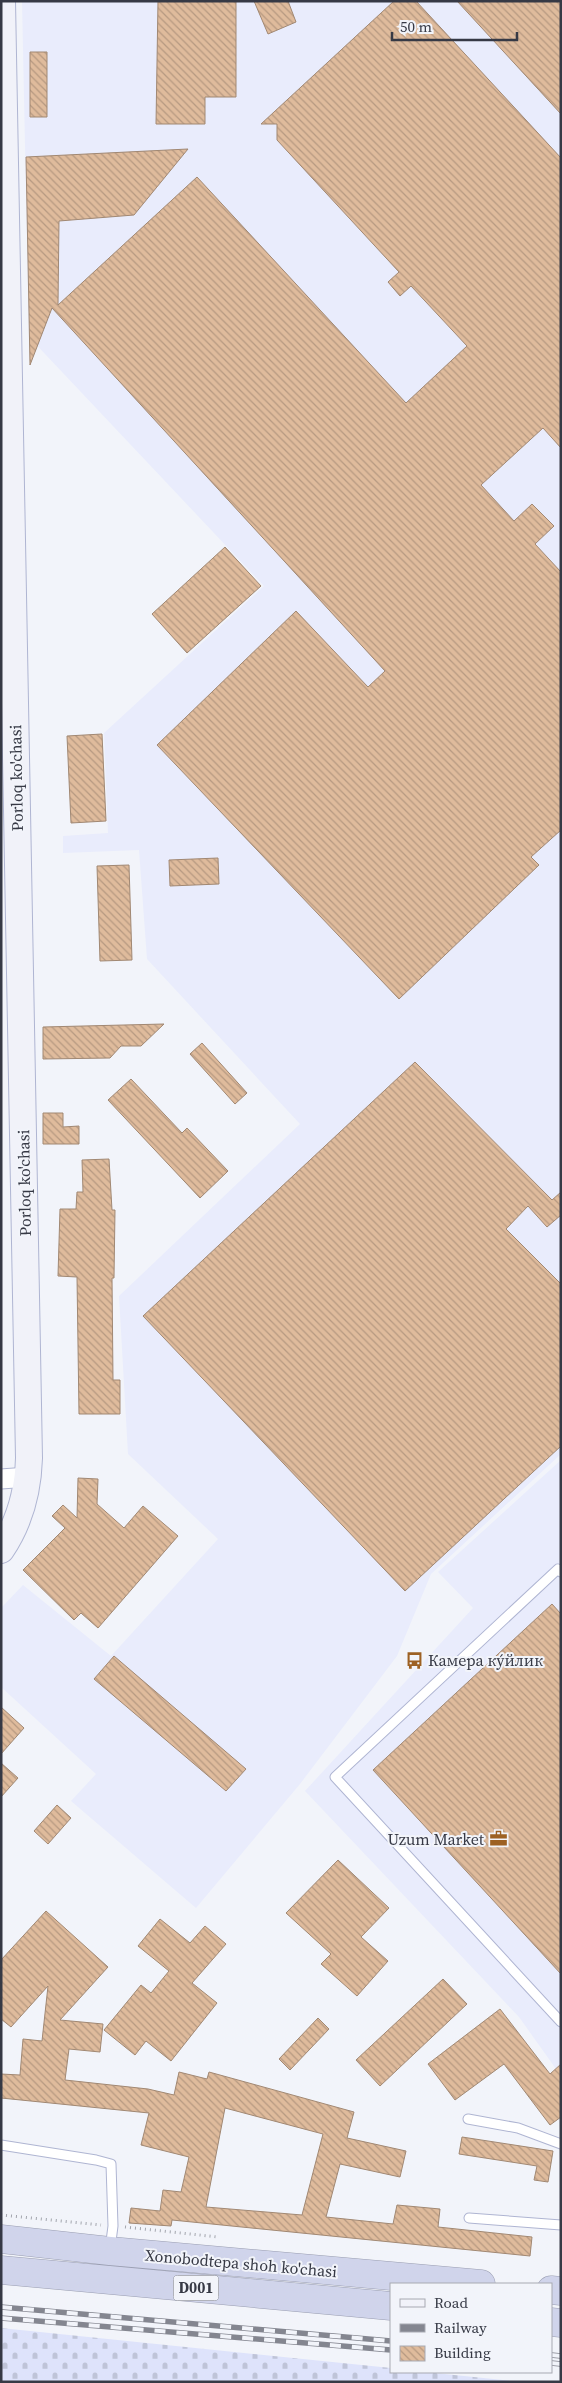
<svg xmlns="http://www.w3.org/2000/svg" width="562" height="2383" font-family="'Source Serif 4',serif">
	<style>
		.built { fill: #e9ecfc }
		.cemetery { fill: url(#cemetery-stones) }
		.building { fill: url(#building-back-hatch); stroke: #a18873; fill-rule: evenodd }
		.lines { fill: none; stroke-linecap: round; stroke-linejoin: round }
		.lane-casing { stroke: #afb5d2; stroke-width: 11 }
		.street-casing { stroke: #afb5d2; stroke-width: 21 }
		.secondary-casing { stroke: #afb5d2; stroke-width: 28 }
		.highway-casing { stroke: #9a9eb1; stroke-width: 29 }
		.path { stroke: #a2a5ad; stroke-width: 3; stroke-dasharray: 1 4; stroke-linecap: butt }
		.lane { stroke: #fff; stroke-width: 9 }
		.street { stroke: #fff; stroke-width: 19 }
		.secondary { stroke: #f1f2f9; stroke-width: 26 }
		.highway { stroke: #d0d4eb; stroke-width: 28 }
		.rail-casing { stroke: #848690; stroke-width: 5.5 }
		.rail { stroke: #f2f4fa; stroke-width: 4; stroke-dasharray: 11; stroke-linecap: butt }
		.labels { text-anchor: middle; stroke-width: 4; stroke-linejoin: round; paint-order: stroke }
		.shield { fill: #f2f4fa; stroke: #6e717b; stroke-width: 1 }
		.shield-label { font-size: 15px; font-weight: bold; fill: #363945 }
		.street-label { font-size: 16px; fill: #363945; stroke: #f2f4fa }
		.poi-label { font-size: 16px; fill: #363945; stroke: #f2f4fa; text-anchor: start }
	</style>
	<defs>
		<pattern id="cemetery-stones" width="16" height="16" patternUnits="userSpaceOnUse" patternTransform="scale(1.25)"><rect width="16" height="16" fill="#dee3fb"/><path d="M2 7V4a2 2 0 0 1 4 0v3zM10 15v-3a2 2 0 0 1 4 0v3z" fill="#bfc4d8"/></pattern>
		<pattern id="building-back-hatch" width="6" height="6" patternUnits="userSpaceOnUse" patternTransform="scale(1.25)"><rect width="6" height="6" fill="#dfbb9c"/><path d="M-1 5l2 2M0 0l6 6M5-1l2 2" fill="none" stroke="#b69981"/></pattern>
	</defs>
	<rect width="100%" height="100%" fill="#f2f4fa"/>
	<!-- built -->
	<path class="built" d="M22,1H561V1454L431,1574L397,1656L300,1784L196,1908L71,1801L96,1774L1,1687V1608L23,1585L111,1656L218,1539L128,1454L119,1296L300,1124L147,959L139,850L63,853V836L108,833L104,733L264,586L29,337Z
		M561,1460V2076L519,2017L305,1791L473,1608L438,1572Z"/>
	<!-- cemetery -->
	<path class="cemetery" d="M1,2328L391,2368V2372H425L521,2382H1Z"/>
	<!-- building -->
	<path class="building" d="M158,1H236V97H205V124H156Z
		M254,1H288L296,22L268,34Z
		M394,1H416L561,158V448L543,428L481,485L514,521L532,504L554,526L535,544L561,572V830L531,857L539,865L399,999L157,745L296,611L368,687L385,671L52,308L30,365L26,157L188,149L134,215L59,221L58,305L197,177L406,403L467,346L411,286L400,296L388,282L399,272L277,140V124H261Z
		M457,1H561V114Z
		M30,52H47V117H30Z
		M225,547L261,586L187,653L152,614Z
		M102,734L106,821L71,823L67,736Z
		M218,858L219,884L170,886L169,860Z
		M129,865L132,960L100,961L97,866Z
		M164,1024L141,1046H121L110,1058L43,1059V1027Z
		M202,1043L247,1093L235,1104L190,1054Z
		M415,1062L552,1200L561,1192V1215L547,1227L528,1206L506,1229L561,1284V1446L405,1591L143,1316Z
		M131,1079L182,1133L187,1128L228,1171L200,1198L108,1100Z
		M43,1113H63V1127L79,1126V1144H43Z
		M109,1159L112,1210H115L114,1278H112L113,1380H120V1414H79L77,1277L58,1276L60,1209H76L77,1192H83L82,1160Z
		M78,1478L98,1479L97,1504L124,1528L143,1506L178,1536L98,1628L81,1613L74,1620L23,1570L65,1528L52,1516L63,1505L77,1518Z
		M552,1604L561,1614V1974L373,1770Z
		M114,1656L246,1769L226,1791L94,1679Z
		M1,1707L24,1728L1,1754Z
		M1,1763L18,1778L1,1797Z
		M57,1805L71,1818L48,1844L34,1831Z
		M338,1860L389,1908L361,1937L388,1961L357,1996L321,1964L331,1954L286,1913Z
		M46,1911L108,1967L60,2020L103,2024L100,2052L69,2049L65,2080L148,2089L174,2095L179,2072L207,2079L209,2072L354,2112L347,2138L406,2151L400,2177L340,2164L326,2217L393,2224L397,2205L440,2209L438,2227L532,2237L530,2256L172,2220L171,2226L129,2223L131,2208L160,2211L163,2190L181,2192L189,2157L141,2145L149,2113L1,2098V2074L20,2075L23,2039L42,2041L48,1986L11,2027L1,2019V1960ZM225,2108L323,2134L302,2215L206,2207Z
		M160,1919L190,1943L205,1926L226,1944L192,1983L217,2003L171,2061L146,2041L135,2055L104,2030L141,1985L151,1993L169,1971L138,1946Z
		M443,1979L467,2004L380,2086L356,2060Z
		M500,2009L550,2074L561,2064V2117L550,2125L504,2064L455,2100L428,2064Z
		M318,2018L329,2029L290,2070L279,2059Z
		M462,2137L553,2151L548,2182L534,2180L537,2166L459,2154Z"/>
	<g class="lines">
		<defs>
			<path id="lane" d="M561,1572L558,1569L335,1777L561,2022
				M468,2119L518,2128L561,2144
				M1,2145L96,2160L111,2164L113,2226L110,2249
				M469,2218L561,2225"/>
			<path id="street" d="M1,1479L28,1477"/>
			<path id="secondary" d="M1,1550C20,1522 28,1491 29,1458L2,1"/>
			<path id="highway" d="M1,2239L110,2251L481,2284
				M1,2270L391,2306
				M551,2290L561,2291
				M551,2322L561,2323"/>
		</defs>
		<!-- lane casing -->
		<use href="#lane" class="lane-casing"/>
		<!-- street casing -->
		<use href="#street" class="street-casing"/>
		<!-- secondary casing -->
		<use href="#secondary" class="secondary-casing"/>
		<!-- highway casing -->
		<use href="#highway" class="highway-casing"/>
		<!-- path -->
		<path class="path" d="M1,2215L101,2225
			M125,2227L218,2237"/>
		<!-- lane -->
		<use href="#lane" class="lane"/>
		<!-- street -->
		<use href="#street" class="street"/>
		<!-- secondary -->
		<use href="#secondary" class="secondary"/>
		<!-- highway -->
		<use href="#highway" class="highway"/>
		<defs>
			<path id="rail" d="M1,2307L391,2341
				M1,2318L391,2350
				M551,2355L561,2356
				M551,2363L561,2364"/>
		</defs>
		<!-- rail casing -->
		<use href="#rail" class="rail-casing"/>
		<!-- rail -->
		<use href="#rail" class="rail"/>
	</g>
	<!-- icons -->
	<defs>
		<symbol id="bus-bare" viewBox="-9 -9 18 18"><path d="M-5-6H5V4H4V6H2V4H-2V6H-4V4H-5ZM-3.5-4V0h7V-4ZM-3.5 1.2v1.5H-2V1.2ZM2 1.2v1.5H3.5V1.2Z" fill="#9d6123" stroke="#f2f4fa" stroke-width="2.5" paint-order="stroke"/></symbol>
		<symbol id="office-bare" viewBox="-9 -9 18 18"><path d="M-6-3h4V-5.5h4V-3h4V5H-6ZM-1-4.5V-3h2v-1.5ZM-6 0V1H6V0Z" fill="#9d6123" stroke="#f2f4fa" stroke-width="2.5" paint-order="stroke"/></symbol>
	</defs>
	<g fill-rule="evenodd">
		<use href="#bus-bare" x="402" y="1648" width="25" height="25"/>
		<use href="#office-bare" x="486" y="1826" width="25" height="25"/>
	</g>
	<g class="labels">
		<!-- shield labels -->
		<rect class="shield" x="173.5" y="2275.5" width="45" height="25" rx="4"/>
		<g class="shield-label">
			<text x="196" y="2293">D001</text>
		</g>
		<!-- street labels -->
		<g class="street-label">
			<text transform="translate(16 778) rotate(-91)" y="6">Porloq ko'chasi</text>
			<text transform="translate(24 1183) rotate(-91)" y="6">Porloq ko'chasi</text>
			<text transform="translate(241 2263) rotate(5)" y="6">Xonobodtepa shoh ko'chasi</text>
		</g>
		<!-- poi labels -->
		<g class="poi-label">
			<text x="428" y="1666">Камера ку́йлик</text>
			<text x="484" y="1845" text-anchor="end">Uzum Market</text>
		</g>
	</g>
	<!-- border -->
	<rect width="562" height="2383" fill="none" stroke="#363945" stroke-width="5"/>
	<!-- legend -->
	<rect x="390" y="2283" width="162" height="90" fill="#f2f4fa" stroke="#a7a9b2"/>
	<rect x="400" y="2299" width="25" height="8" fill="#f1f2f9" stroke="#a7a9b2"/>
	<text x="434" y="2308" font-size="15" fill="#363945">Road</text>
	<rect x="400" y="2324" width="25" height="8" fill="#848690" stroke="#a7a9b2"/>
	<text x="434" y="2333" font-size="15" fill="#363945">Railway</text>
	<rect x="400" y="2346" width="25" height="15" fill="url(#building-back-hatch)" stroke="#a7a9b2"/>
	<text x="434" y="2358" font-size="15" fill="#363945">Building</text>
	<!-- scale -->
	<path d="M392 32v8h125v-8" fill="none" stroke="#363945" stroke-width="2.5"/>
	<text x="400" y="32" font-size="15" fill="#363945" stroke="#f2f4fa" stroke-width="4" paint-order="stroke">50 m</text>
</svg>
